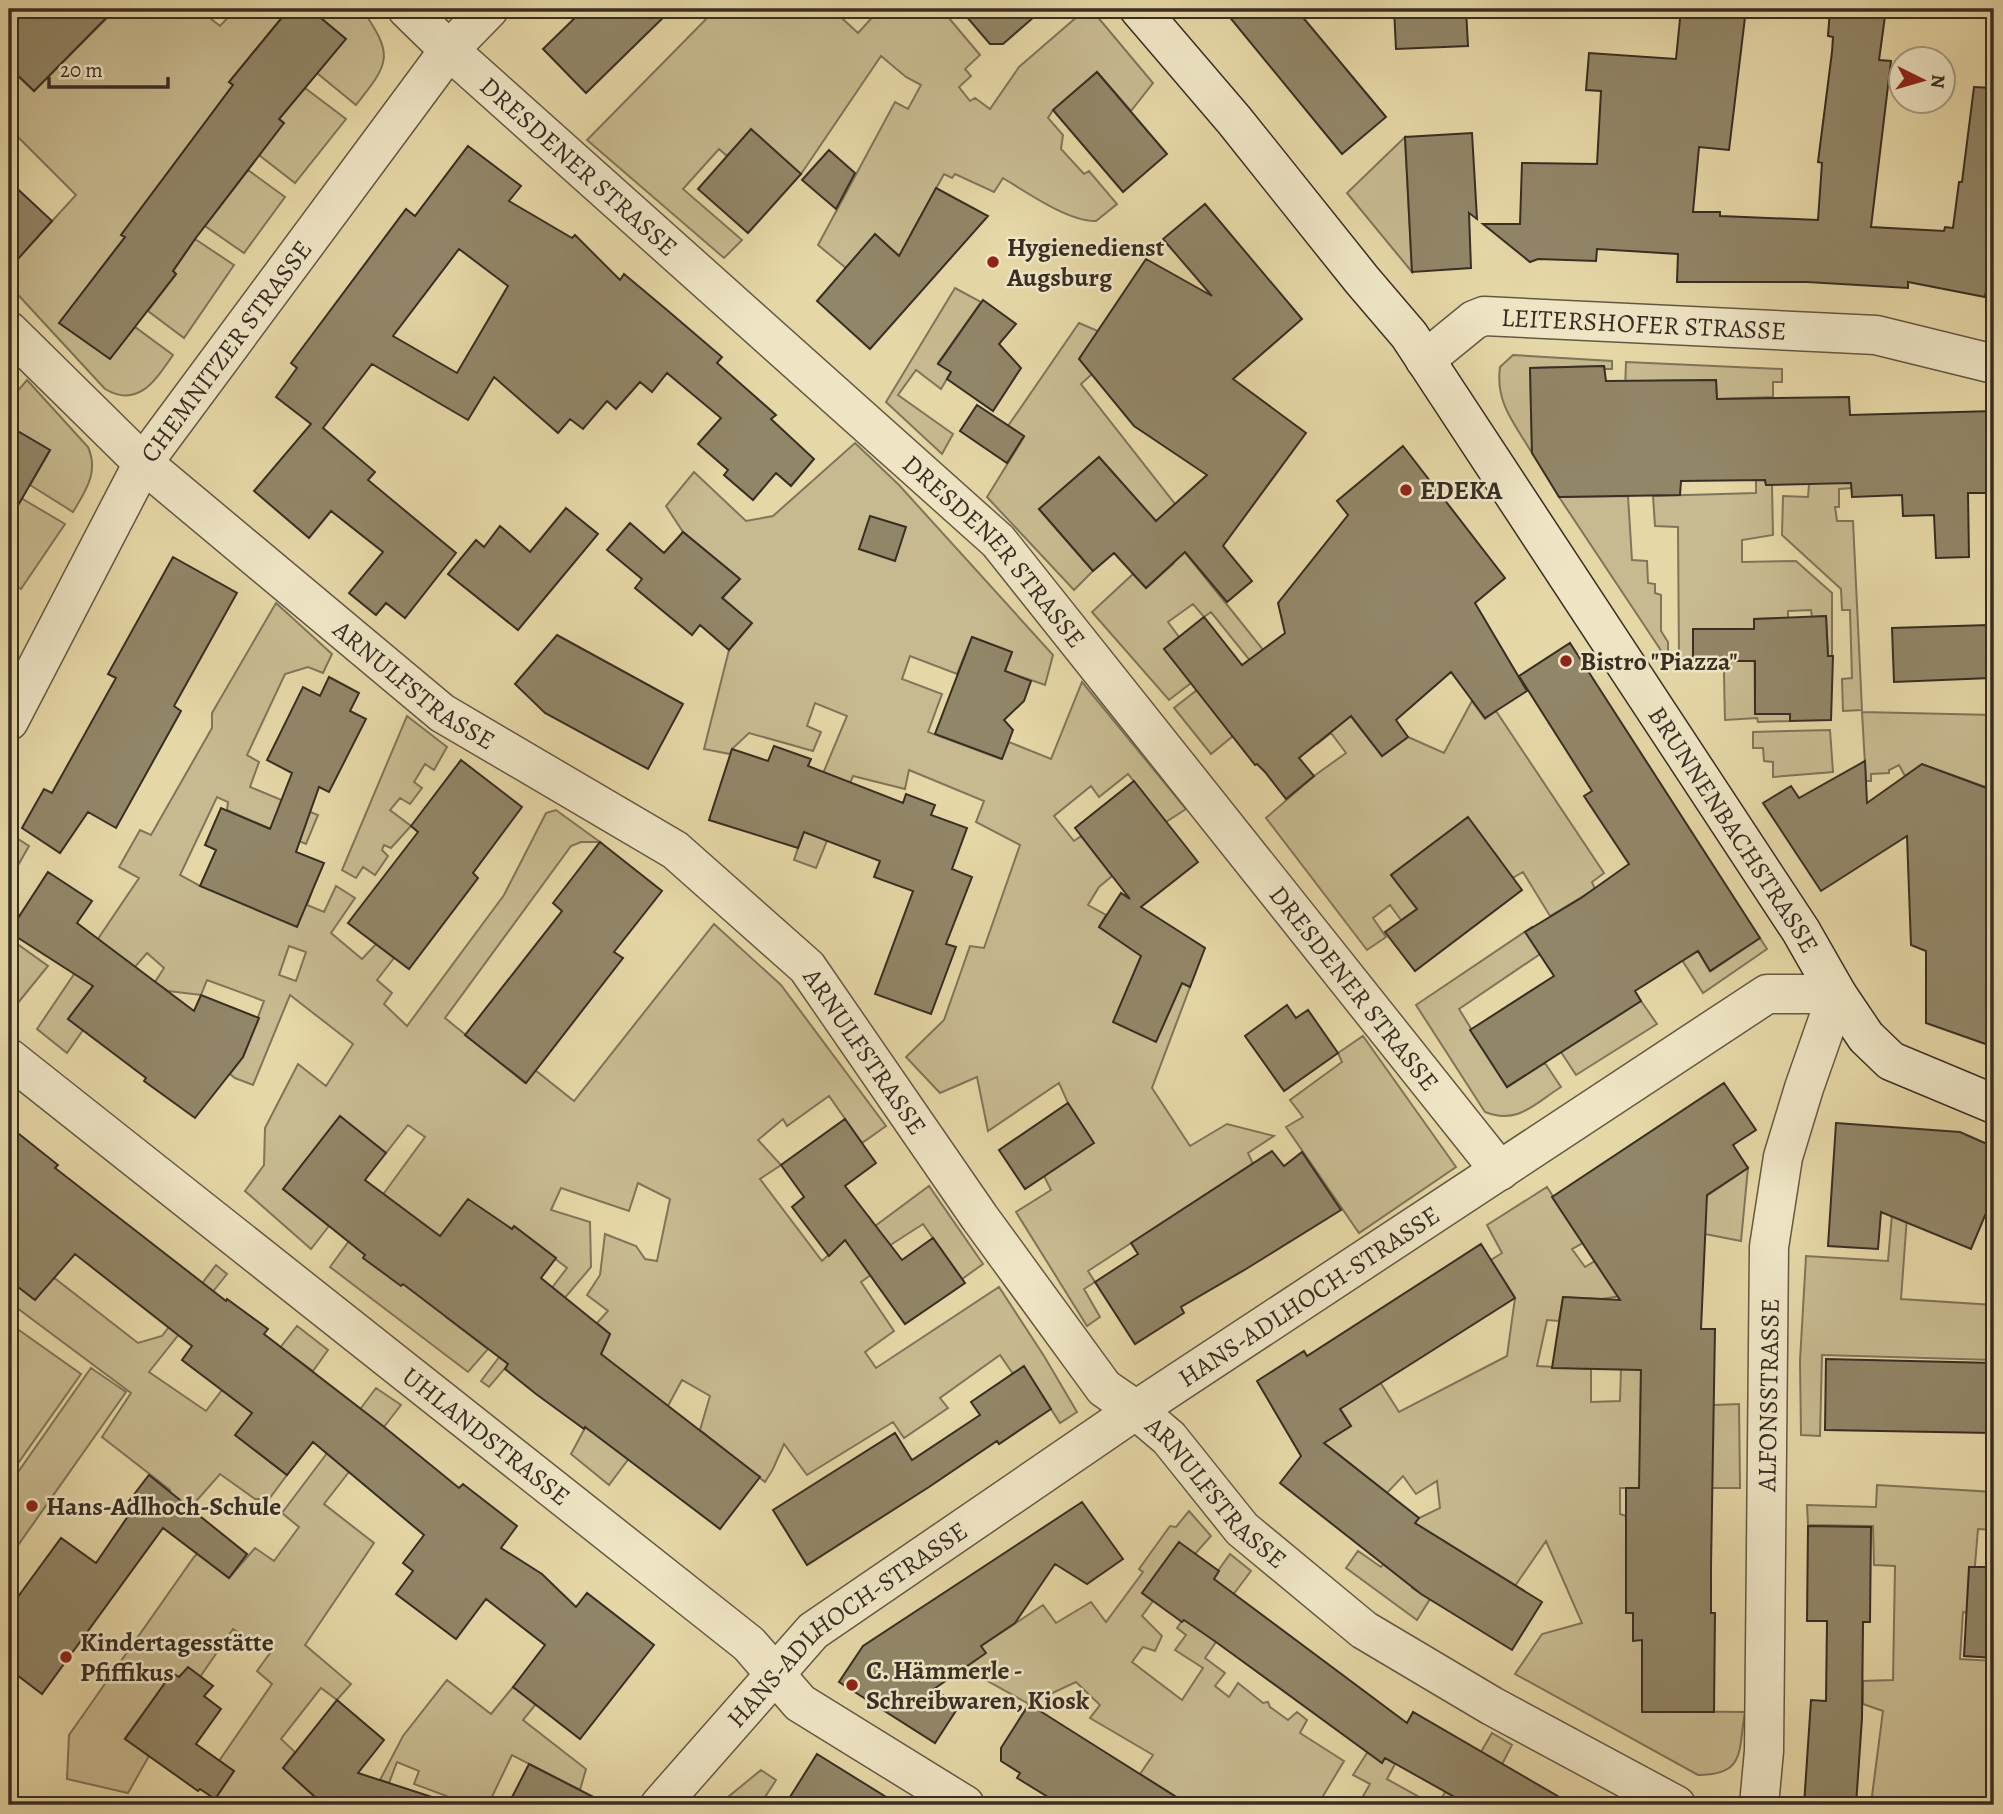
<svg xmlns="http://www.w3.org/2000/svg" width="2003" height="1814" font-family="Alegreya,serif">
	<style>
		.green { fill: #c8ba90; stroke: #80745a; stroke-width: 2; fill-rule: evenodd }
		.building { fill: #928668; stroke: #382e24; stroke-width: 2; fill-rule: evenodd }
		.lines { fill: none; stroke-linecap: round; stroke-linejoin: round }
		.street-casing { stroke: #645844; stroke-width: 41 }
		.secondary-casing { stroke: #382e24; stroke-width: 41 }
		.street { stroke: #efe5c5; stroke-width: 38 }
		.secondary { stroke: #efe5c5; stroke-width: 38 }
		.poi-dot { fill: #8f2418; stroke: #efe5c5; stroke-width: 2.5 }
		.labels { text-anchor: middle; stroke-width: 5; stroke-linejoin: round; paint-order: stroke }
		.street-label { font-size: 26px; fill: #382e24; stroke: #efe5c5 }
		.poi-label { font-size: 26px; font-weight: bold; fill: #382e24; stroke: #efe5c5; text-anchor: start }
	</style>
	<rect width="100%" height="100%" fill="#e6d7a6"/>
	<filter id="stains"><feTurbulence type="fractalNoise" baseFrequency=".00286" numOctaves="4"/><feColorMatrix values="0 0 0 0 .2 0 0 0 0 .09 0 0 0 0 .02 0 0 0 .5 -.17"/></filter>
	<radialGradient id="worn" r=".72"><stop offset=".6" stop-color="#630" stop-opacity="0"/><stop offset="1" stop-color="#630" stop-opacity=".3"/></radialGradient>
	<!-- green -->
	<path class="green" d="M116,9H212L215,12L210,18L220,26L236,9H289L229,82L233,85L122,235L125,237L60,323L110,359L135,327L173,355C156,379 139,409 105,389L9,285V268L76,195L9,128V67L34,91Z
		M310,9H362C394,56 390,62 356,105L317,73L345,39Z
		M716,9H832L858,33L880,9H952L954,11L948,17L980,55L965,69L971,76L959,87L970,101L975,98L990,109L1019,67L1086,9H1091L1153,83L1131,111L1097,72L1053,110L1048,118L1063,135L1061,149L1084,174L1089,171L1117,204L1096,221C1069,222 1026,192 1003,178L994,192L955,174L952,178L944,174L912,232L902,258L875,235L846,268L818,245L895,102L908,109L921,85L906,77L881,56L801,174L751,130L727,156L719,149L683,189L742,240L724,258L587,140Z
		M305,88L346,119L295,183L259,155L283,123L279,119Z
		M1405,137L1412,272L1347,193Z
		M248,170L285,197L244,253L205,226Z
		M195,239L234,265L184,338L148,311L176,274L173,271Z
		M955,288L981,302L938,363L951,372L941,389L916,370L898,395L953,434L942,454L886,402Z
		M1079,323L1098,331L1092,374L1081,384L1175,504L1156,522L1099,457L1039,509L1093,571L1074,590L987,497L1024,437L1008,426Z
		M1513,355L1612,361V369H1605L1604,366L1530,368L1532,453C1515,424 1495,403 1500,367Z
		M1626,362L1782,369V382H1773V397L1717,399L1716,380L1642,381L1625,391Z
		M27,380L88,447C99,472 86,490 73,512L30,485L50,450L9,426V401Z
		M855,443L899,485L1053,655L1045,685L1005,671L1012,652L972,637L957,674L910,656L902,679L942,694L928,732L1001,759L1009,742L1051,759L1082,682L1186,809L1166,822L1128,774L1099,797L1091,786L1054,816L1074,841L1081,836L1112,876L1099,887L1088,905L1106,915L1099,927L1190,987L1152,1088L1190,1146L1227,1124L1274,1136L1248,1153L1253,1164L1088,1271L1095,1282L1084,1289L1100,1317L1087,1326L1016,1212L1051,1190L1044,1176L1068,1103L1059,1083L988,1131L977,1077L940,1093L906,1057L944,1020L970,946L984,948L1020,845L976,822L984,801L909,770L905,789L853,776L816,868L794,860L824,771L847,716L815,703L807,726L821,732L813,751L749,733L732,749L730,754L704,749L729,650L751,623L723,598L739,578L683,532L666,506L694,472L746,521L773,516Z
		M1851,477L1852,488L1839,489V507H1835L1837,521H1853L1862,710L1843,711L1842,679L1852,678L1850,610H1842L1841,589L1782,535L1783,496L1808,497L1809,484Z
		M1756,479H1765L1766,485H1772L1773,535L1742,540V562L1796,561L1832,593V656H1828L1826,616L1812,617L1811,610L1788,611V618L1754,619L1755,714H1790V721L1758,722L1757,718L1725,720L1723,629H1693V661H1679L1678,527L1655,526L1653,496L1756,493Z
		M1628,496L1632,560L1647,561L1648,583L1655,584V593L1661,595V631L1668,642V661L1559,497Z
		M21,498L65,524L21,589L9,582V547L14,539L9,536V518Z
		M1183,550L1301,697L1322,680L1382,756L1408,737L1444,753L1472,701L1485,719L1496,711L1604,873L1592,882L1595,889L1550,916L1523,872L1497,887L1500,860L1468,818L1391,875L1417,909L1401,920L1390,905L1373,918L1386,937L1367,950L1266,818L1314,776L1346,753L1331,733L1317,744L1211,612L1204,617L1193,604L1168,622L1179,637L1164,649L1191,683L1169,700L1092,612L1133,574L1146,588L1173,564Z
		M276,603L332,654L323,673L308,667L285,674L247,755L259,762L250,787L318,815L306,844L227,810L228,802L217,797L180,875L200,886L283,879L312,891L307,905L324,912L336,886L355,898L331,933L362,959L376,944L394,958L377,980L392,993L384,1004L407,1026L504,895L546,813L556,810L600,842H581L571,846L445,1018L525,1083L535,1070L574,1101L714,924L781,985L886,1126L862,1143L829,1096L787,1126L783,1119L758,1140L781,1165L760,1179L822,1261L869,1217L875,1226L929,1186L983,1264L962,1279L923,1224L875,1255L882,1267L861,1282L894,1331L865,1352L876,1368L999,1287L1044,1356L1077,1412L1060,1423L1024,1367L1013,1374L1000,1355L940,1398L948,1408L904,1438L893,1422L807,1475L784,1444L773,1469L765,1482L700,1430L710,1396L682,1380L668,1406L609,1485L571,1454L601,1398L597,1363L610,1334L597,1323L608,1311L587,1295L600,1275L605,1234L636,1246L645,1259L657,1261L670,1199L638,1183L629,1211L561,1188L551,1210L590,1222L591,1267L489,1387L481,1381L567,1268L514,1227L446,1317L488,1349L468,1372L330,1267L425,1137L408,1125L386,1153L340,1117L283,1189L329,1226L311,1249L245,1191L264,1165L265,1128L298,1064L326,1086L353,1044L290,995L253,1085L235,1078L230,1074L243,1057L264,1001L207,980L201,995L168,991L155,982L164,968L147,953L135,967L117,954L68,1019L83,1030L67,1053L37,1029L139,878L119,867L140,830L151,835L212,728V713ZM289,946L306,952L296,981L279,975Z
		M1197,690L1233,736L1211,754L1174,708Z
		M1862,712L1994,715V790L1922,764L1905,776L1899,765L1889,770V773L1871,774V781H1866Z
		M407,716L447,747L434,770L425,764L414,782L422,788L410,804L400,798L390,810L411,826L391,848L384,845L382,850L388,856L375,875L363,867L356,878L342,870Z
		M1830,730L1833,772L1773,777V762L1764,761L1763,748H1753V732Z
		M9,833L29,846L9,881Z
		M1532,927L1546,950L1459,1009L1507,1087L1545,1063L1561,1087C1534,1104 1518,1125 1485,1112L1416,1005Z
		M9,938L48,966L13,1009L9,1006Z
		M1760,938L1767,949L1703,993L1682,960L1698,951L1711,971Z
		M1641,1001L1657,1024L1576,1075L1561,1052Z
		M1363,1036L1456,1167L1359,1233L1286,1127L1303,1117L1290,1100L1342,1062L1338,1053Z
		M1748,1168L1741,1241L1705,1234L1676,1233L1695,1204Z
		M1547,1187L1583,1243L1572,1249L1585,1267L1595,1261L1633,1294L1602,1299L1563,1297L1559,1321L1547,1320L1537,1366L1591,1369V1402L1620,1401L1621,1369L1641,1356L1640,1458L1714,1405L1739,1404L1740,1488H1620V1514L1626,1516V1612L1633,1613V1640H1642V1711L1745,1712C1738,1751 1746,1775 1698,1775L1515,1674L1542,1634L1582,1623L1546,1541L1515,1586L1442,1540L1412,1588L1430,1599L1417,1620L1346,1568L1358,1551L1381,1567L1419,1518L1440,1508L1437,1481L1416,1494L1403,1476L1387,1493L1324,1443L1351,1426L1335,1400L1366,1360L1399,1412L1507,1356L1515,1298L1491,1260L1502,1253L1487,1225Z
		M1893,1203H1908L1901,1299L1994,1305V1360L1822,1355L1820,1436L1801,1435L1800,1361L1806,1256L1888,1261Z
		M216,1265L227,1274L149,1372L206,1411L222,1390L238,1402L297,1326L328,1350L313,1371L295,1358L236,1435L287,1475L269,1499H255L220,1474L176,1524L157,1507L170,1490L102,1437L131,1393L9,1302V1280L35,1300L53,1277L138,1343L162,1336Z
		M9,1323L81,1374L9,1476Z
		M91,1368L126,1392L9,1558V1485Z
		M376,1388L401,1405L324,1504L374,1543L305,1645L351,1684L337,1700L321,1688L281,1739L295,1752L283,1768L324,1805H211L234,1771L219,1761L272,1684L257,1671L270,1653L233,1629L200,1677H179L172,1674L125,1738L149,1756L128,1793L67,1779L69,1735L194,1557L198,1553L229,1578L255,1548L274,1561L299,1527L282,1513Z
		M1877,1485L1994,1492V1530L1978,1529L1971,1613L1963,1612L1960,1659L1994,1661V1805H1896L1872,1796L1883,1711L1863,1704V1681L1893,1680L1895,1566L1874,1565L1873,1526L1808,1525L1807,1505L1876,1507Z
		M1189,1511L1211,1536L1195,1554L1179,1543L1142,1593L1153,1601L1142,1616L1162,1636L1155,1651L1143,1647L1132,1662L1182,1700L1203,1668L1175,1650L1186,1635L1177,1628L1230,1554L1251,1571L1205,1632L1216,1642L1205,1658L1225,1673L1215,1686L1229,1697L1238,1683L1263,1703L1268,1702L1270,1707L1288,1720L1297,1712L1307,1720L1300,1733L1344,1761L1320,1801L1325,1805H1189L1140,1774L1153,1755L1090,1718L1100,1705L1076,1682L1029,1704L964,1668L981,1646L1043,1605L1056,1623L1091,1602L1106,1622L1143,1572L1139,1569L1170,1526L1176,1527Z
		M447,1680L491,1714L513,1687L536,1704L523,1720L586,1769L580,1790L512,1755L488,1805H450L452,1798L414,1784L419,1771L397,1762L389,1783L380,1780L403,1736Z
		M1492,1733L1512,1745L1493,1782L1504,1788L1495,1805H1438L1445,1792L1455,1797Z
		M1379,1734L1387,1759L1395,1764L1387,1779L1434,1805H1358L1370,1784L1353,1775Z
		M761,1770L776,1780L760,1805H723L728,1797Z"/>
	<!-- building -->
	<path class="building" d="M9,9H115L34,91L9,67Z
		M289,9H310L346,39L279,119L284,123L195,239L173,271L176,274L110,359L59,323L125,237L121,235L233,85L229,82Z
		M584,9H672L586,93L543,49Z
		M960,9H1043L1003,44H990Z
		M1223,9H1296L1386,117L1342,154Z
		M1394,9H1466L1468,46L1396,49Z
		M1681,9H1746L1729,150L1699,147L1693,212H1720V216L1818,220L1822,163L1818,162L1832,52L1833,37L1828,36L1830,9H1886L1879,60L1891,61L1871,227L1944,231L1945,227L1953,228L1959,182H1962L1974,87L1994,88V244L1985,297L1908,282V288L1807,282H1677L1678,254L1597,249L1596,261L1538,259L1530,262L1483,224H1520L1522,163L1597,164L1601,91L1586,90L1589,53L1676,59Z
		M1097,72L1167,154L1123,192L1053,110Z
		M751,129L801,174L748,233L698,189Z
		M1472,133L1477,219L1469,213L1471,268L1412,272L1405,137Z
		M468,146L521,186L509,201L572,238L575,235L620,280L624,274L667,310L722,357L717,363L776,415L771,419L814,459L791,486L776,473L753,500L724,475L728,470L698,444L721,418L667,373L652,392L640,382L616,409L607,401L583,429L570,419L558,433L494,377L468,420L372,364L323,428L375,472L368,480L456,553L405,618L386,603L376,615L349,593L383,552L331,511L309,538L254,491L311,424L276,397L297,368L291,363L406,209L415,216ZM459,249L508,286L457,373L393,336Z
		M829,150L855,173L836,209L802,180Z
		M9,181L52,221L9,269Z
		M936,188L988,216L870,349L817,301L875,234L899,256Z
		M1205,204L1302,319L1233,379L1306,433L1223,546L1252,581L1227,602L1185,552L1146,588L1114,553L1093,571L1039,509L1099,457L1156,521L1207,475L1134,426L1079,359L1146,259L1212,296L1163,239Z
		M983,300L1016,324L999,344L1021,368L993,411L947,379L951,372L938,364Z
		M1604,366L1606,381L1716,380L1717,399L1849,397L1850,415L1994,411V493H1968L1969,557L1936,558L1934,515L1903,516L1902,495L1852,497L1851,483L1766,485L1765,480L1681,481L1680,495L1559,497L1532,453L1530,368Z
		M977,405L1024,436L1007,463L960,431Z
		M9,426L50,450L9,521Z
		M1403,446L1505,578L1475,603L1527,691L1485,718L1451,672L1396,720L1408,737L1382,756L1351,716L1299,758L1314,776L1286,799L1265,772L1257,764L1255,765L1164,649L1204,617L1242,665L1285,633L1278,603L1348,515L1337,501Z
		M566,508L598,534L518,630L448,574L476,540L484,547L500,526L530,552Z
		M870,516L906,527L895,561L859,549Z
		M630,523L664,553L683,532L740,579L722,598L752,623L729,650L700,625L692,635L635,588L642,579L607,550Z
		M173,557L237,593L174,706L181,711L116,828L88,812L60,853L22,828L44,789L52,793L116,678L108,674Z
		M1826,616L1828,656H1833L1831,720L1790,721V714H1755V661H1693V629H1754V619Z
		M1988,625L1990,678L1894,682L1892,628Z
		M557,635L683,704L648,769L545,713L515,684Z
		M972,637L1012,652L1005,671L1031,681L1024,701L1004,720L1013,730L1002,759L935,734Z
		M1570,643L1760,938L1710,971L1698,951L1635,991L1641,1001L1507,1087L1470,1030L1554,976L1525,932L1581,898L1629,864L1584,796L1592,791L1519,676Z
		M329,677L359,693L350,711L366,719L329,792L319,787L296,852L324,863L297,927L200,886L216,850L205,845L221,808L270,829L292,773L267,760L303,687L320,696Z
		M774,746L811,759L808,766L903,803L906,794L935,805L931,815L967,828L952,869L972,877L946,944L956,947L931,1014L875,994L913,891L874,877L880,861L804,832L798,848L709,820L732,749L768,761Z
		M461,760L522,807L473,873L478,878L409,969L348,923L418,832L411,826Z
		M1865,761L1867,803L1922,764L1992,790L1994,1047L1926,1023V951L1911,945L1907,836L1821,891L1763,803L1791,786L1799,798Z
		M1134,781L1198,862L1141,907L1205,948L1190,987L1182,983L1156,1042L1113,1022L1141,956L1099,927L1121,893L1130,899L1075,828Z
		M1468,817L1522,890L1415,971L1385,932L1417,909L1391,875Z
		M600,842L662,891L614,952L623,958L526,1083L465,1035L562,911L553,903Z
		M48,872L92,901L77,923L194,1011L201,995L259,1018L243,1057L195,1118L144,1081L146,1078L68,1019L93,986L9,932Z
		M1287,1005L1296,1018L1308,1010L1338,1053L1284,1091L1245,1036Z
		M1724,1083L1756,1130L1733,1145L1748,1168L1707,1195L1701,1329H1715L1711,1566V1613H1715L1714,1712H1642V1640L1633,1641V1613H1626V1488H1639L1641,1370L1552,1368L1563,1297L1620,1300L1552,1197Z
		M1068,1103L1094,1143L1025,1189L999,1150Z
		M340,1116L386,1153L365,1180L440,1236L468,1199L512,1229L514,1226L556,1258L541,1278L610,1334L601,1354L760,1477L720,1529L585,1427L584,1429L536,1394L505,1369L508,1364L403,1284L401,1286L363,1258L365,1255L283,1189Z
		M845,1119L876,1163L845,1186L902,1260L933,1238L965,1283L905,1324L845,1240L829,1256L792,1207L804,1197L781,1165Z
		M1836,1123L1960,1132L1994,1147V1217L1986,1213L1971,1249L1881,1212L1878,1249L1828,1246Z
		M9,1126L58,1165L55,1168L226,1301L227,1299L268,1329L264,1334L383,1426L459,1488L463,1484L517,1526L501,1548L542,1574L576,1607L587,1593L654,1645L580,1739L513,1687L545,1645L486,1599L456,1639L396,1594L413,1571L403,1563L424,1535L313,1442L287,1475L235,1435L252,1413L182,1360L192,1346L75,1254L35,1300L9,1280Z
		M1272,1151L1284,1166L1302,1152L1341,1210L1246,1269L1181,1307L1184,1313L1135,1344L1095,1282L1138,1254L1131,1243Z
		M1481,1244L1515,1298L1340,1409L1351,1426L1324,1443L1419,1518L1415,1523L1542,1602L1512,1650L1421,1594L1280,1483L1301,1456L1257,1381L1304,1351L1307,1356Z
		M1826,1359L1994,1363L1992,1433L1825,1430Z
		M1024,1366L1051,1409L999,1444L997,1441L929,1487L807,1565L773,1510L895,1433L912,1460L980,1415L971,1402Z
		M149,1475L247,1554L229,1578L163,1528L42,1694L9,1669V1609L61,1538L96,1563L135,1506L129,1501Z
		M1082,1502L1123,1559L1087,1584L1055,1564L1015,1623L981,1646L986,1653L934,1689L959,1706L935,1743L839,1682L863,1646Z
		M1808,1526L1871,1527L1870,1622H1863L1862,1718L1856,1805H1804L1811,1700L1826,1701L1827,1621H1807Z
		M1179,1542L1219,1571L1214,1579L1407,1723L1413,1712L1573,1805H1469L1385,1758L1382,1763L1216,1642L1184,1620L1182,1622L1142,1593Z
		M1969,1567H1994V1658L1964,1656Z
		M188,1667L213,1686L204,1696L221,1709L196,1744L234,1771L215,1799L200,1789L198,1791L125,1739L172,1673L179,1677Z
		M337,1700L384,1740L358,1773L438,1799L437,1805H324L283,1768Z
		M1029,1704L1097,1747L1189,1805H1061L1017,1778L1020,1773L1001,1761V1748Z
		M817,1754L899,1805H785Z
		M529,1764L609,1805H508Z"/>
	<g class="lines">
		<defs>
			<g id="street">
				<path id="s1" d="M407,9L449,50L998,541L1500,1171"/>
				<path id="s2" d="M9,331L143,463L442,713L675,850L807,967L980,1218L1104,1388L1136,1410L1169,1438L1242,1529L1364,1630L1492,1706L1676,1805"/>
				<path id="s3" d="M1425,360L1474,320L1484,316L1876,335L1994,364"/>
				<path id="s4" d="M9,721L143,463L449,50L489,9"/>
				<path id="s5" d="M9,1058L749,1644L800,1703L965,1805"/>
				<path id="s6" d="M660,1805L813,1631L1136,1410L1767,994H1837L1804,1088L1783,1157L1769,1247L1764,1751L1759,1805"/>
			</g>
			<g id="secondary">
				<path id="s7" d="M1139,9L1234,120L1362,280L1409,335L1801,931L1837,994L1866,1037L1891,1061L1994,1104"/>
			</g>
		</defs>
		<!-- street casing -->
		<use href="#street" class="street-casing"/>
		<!-- secondary casing -->
		<use href="#secondary" class="secondary-casing"/>
		<!-- street -->
		<use href="#street" class="street"/>
		<!-- secondary -->
		<use href="#secondary" class="secondary"/>
	</g>
	<!-- markers -->
	<g class="poi-dot">
		<circle cx="993" cy="262" r="7"/>
		<circle cx="1406" cy="490" r="7"/>
		<circle cx="1566" cy="661" r="7"/>
		<circle cx="32" cy="1506" r="7"/>
		<circle cx="66" cy="1657" r="7"/>
		<circle cx="852" cy="1685" r="7"/>
	</g>
	<g class="labels">
		<!-- street labels -->
		<g class="street-label">
			<text dy="9" stroke="none"><textPath href="#s1" startOffset="233">DRESDENER STRASSE</textPath></text>
			<text dy="9" stroke="none"><textPath href="#s3" startOffset="234">LEITERSHOFER STRASSE</textPath></text>
			<text dy="9" stroke="none"><textPath href="#s4" startOffset="430">CHEMNITZER STRASSE</textPath></text>
			<text dy="9" stroke="none"><textPath href="#s1" startOffset="800">DRESDENER STRASSE</textPath></text>
			<text dy="9" stroke="none"><textPath href="#s2" startOffset="539">ARNULFSTRASSE</textPath></text>
			<text dy="9" stroke="none"><textPath href="#s7" startOffset="1015">BRUNNENBACHSTRASSE</textPath></text>
			<text dy="9" stroke="none"><textPath href="#s1" startOffset="1367">DRESDENER STRASSE</textPath></text>
			<text dy="9" stroke="none"><textPath href="#s2" startOffset="1127">ARNULFSTRASSE</textPath></text>
			<text dy="9" stroke="none"><textPath href="#s6" startOffset="830">HANS-ADLHOCH-STRASSE</textPath></text>
			<text transform="translate(1768 1395) rotate(-89)" y="9">ALFONSSTRASSE</text>
			<text dy="9" stroke="none"><textPath href="#s5" startOffset="609">UHLANDSTRASSE</textPath></text>
			<text dy="9" stroke="none"><textPath href="#s2" startOffset="1694">ARNULFSTRASSE</textPath></text>
			<text dy="9" stroke="none"><textPath href="#s6" startOffset="262">HANS-ADLHOCH-STRASSE</textPath></text>
		</g>
		<!-- poi labels -->
		<g class="poi-label">
			<text x="1007" y="256">Hygienedienst<tspan x="1007" dy="30">Augsburg</tspan></text>
			<text x="1420" y="499">EDEKA</text>
			<text x="1580" y="670">Bistro "Piazza"</text>
			<text x="46" y="1515">Hans-Adlhoch-Schule</text>
			<text x="80" y="1651">Kindertagesstätte<tspan x="80" dy="30">Pfiffikus</tspan></text>
			<text x="866" y="1679">C. Hämmerle -<tspan x="866" dy="30">Schreibwaren, Kiosk</tspan></text>
		</g>
	</g>
	<!-- margin -->
	<rect width="2003" height="1814" fill="none" stroke="#e6d7a6" stroke-width="35"/>
	<rect x="10" y="10" width="1982" height="1793" fill="none" stroke="#382e24" stroke-width="3.5"/>
	<rect x="18" y="18" width="1968" height="1779" fill="none" stroke="#382e24" stroke-width="2"/>
	<!-- north arrow -->
	<g transform="translate(1922 80) rotate(95)"><circle r="33" fill="#efe5c5" stroke="#a69c85" stroke-width="2"/>
	<path d="M0-5L12 26L0 18L-12 26Z" fill="#8f2418"/>
	<text y="-10" font-size="19" font-weight="bold" text-anchor="middle" fill="#382e24">N</text>
	</g>
	<!-- scale -->
	<path d="M49 77v10h119v-10" fill="none" stroke="#382e24" stroke-width="3.5"/>
	<text x="60" y="77" font-size="21" fill="#382e24" stroke="#efe5c5" stroke-width="5" paint-order="stroke">20 m</text>
	<rect width="100%" height="100%" filter="url(#stains)"/>
	<rect width="100%" height="100%" fill="url(#worn)"/>
</svg>
